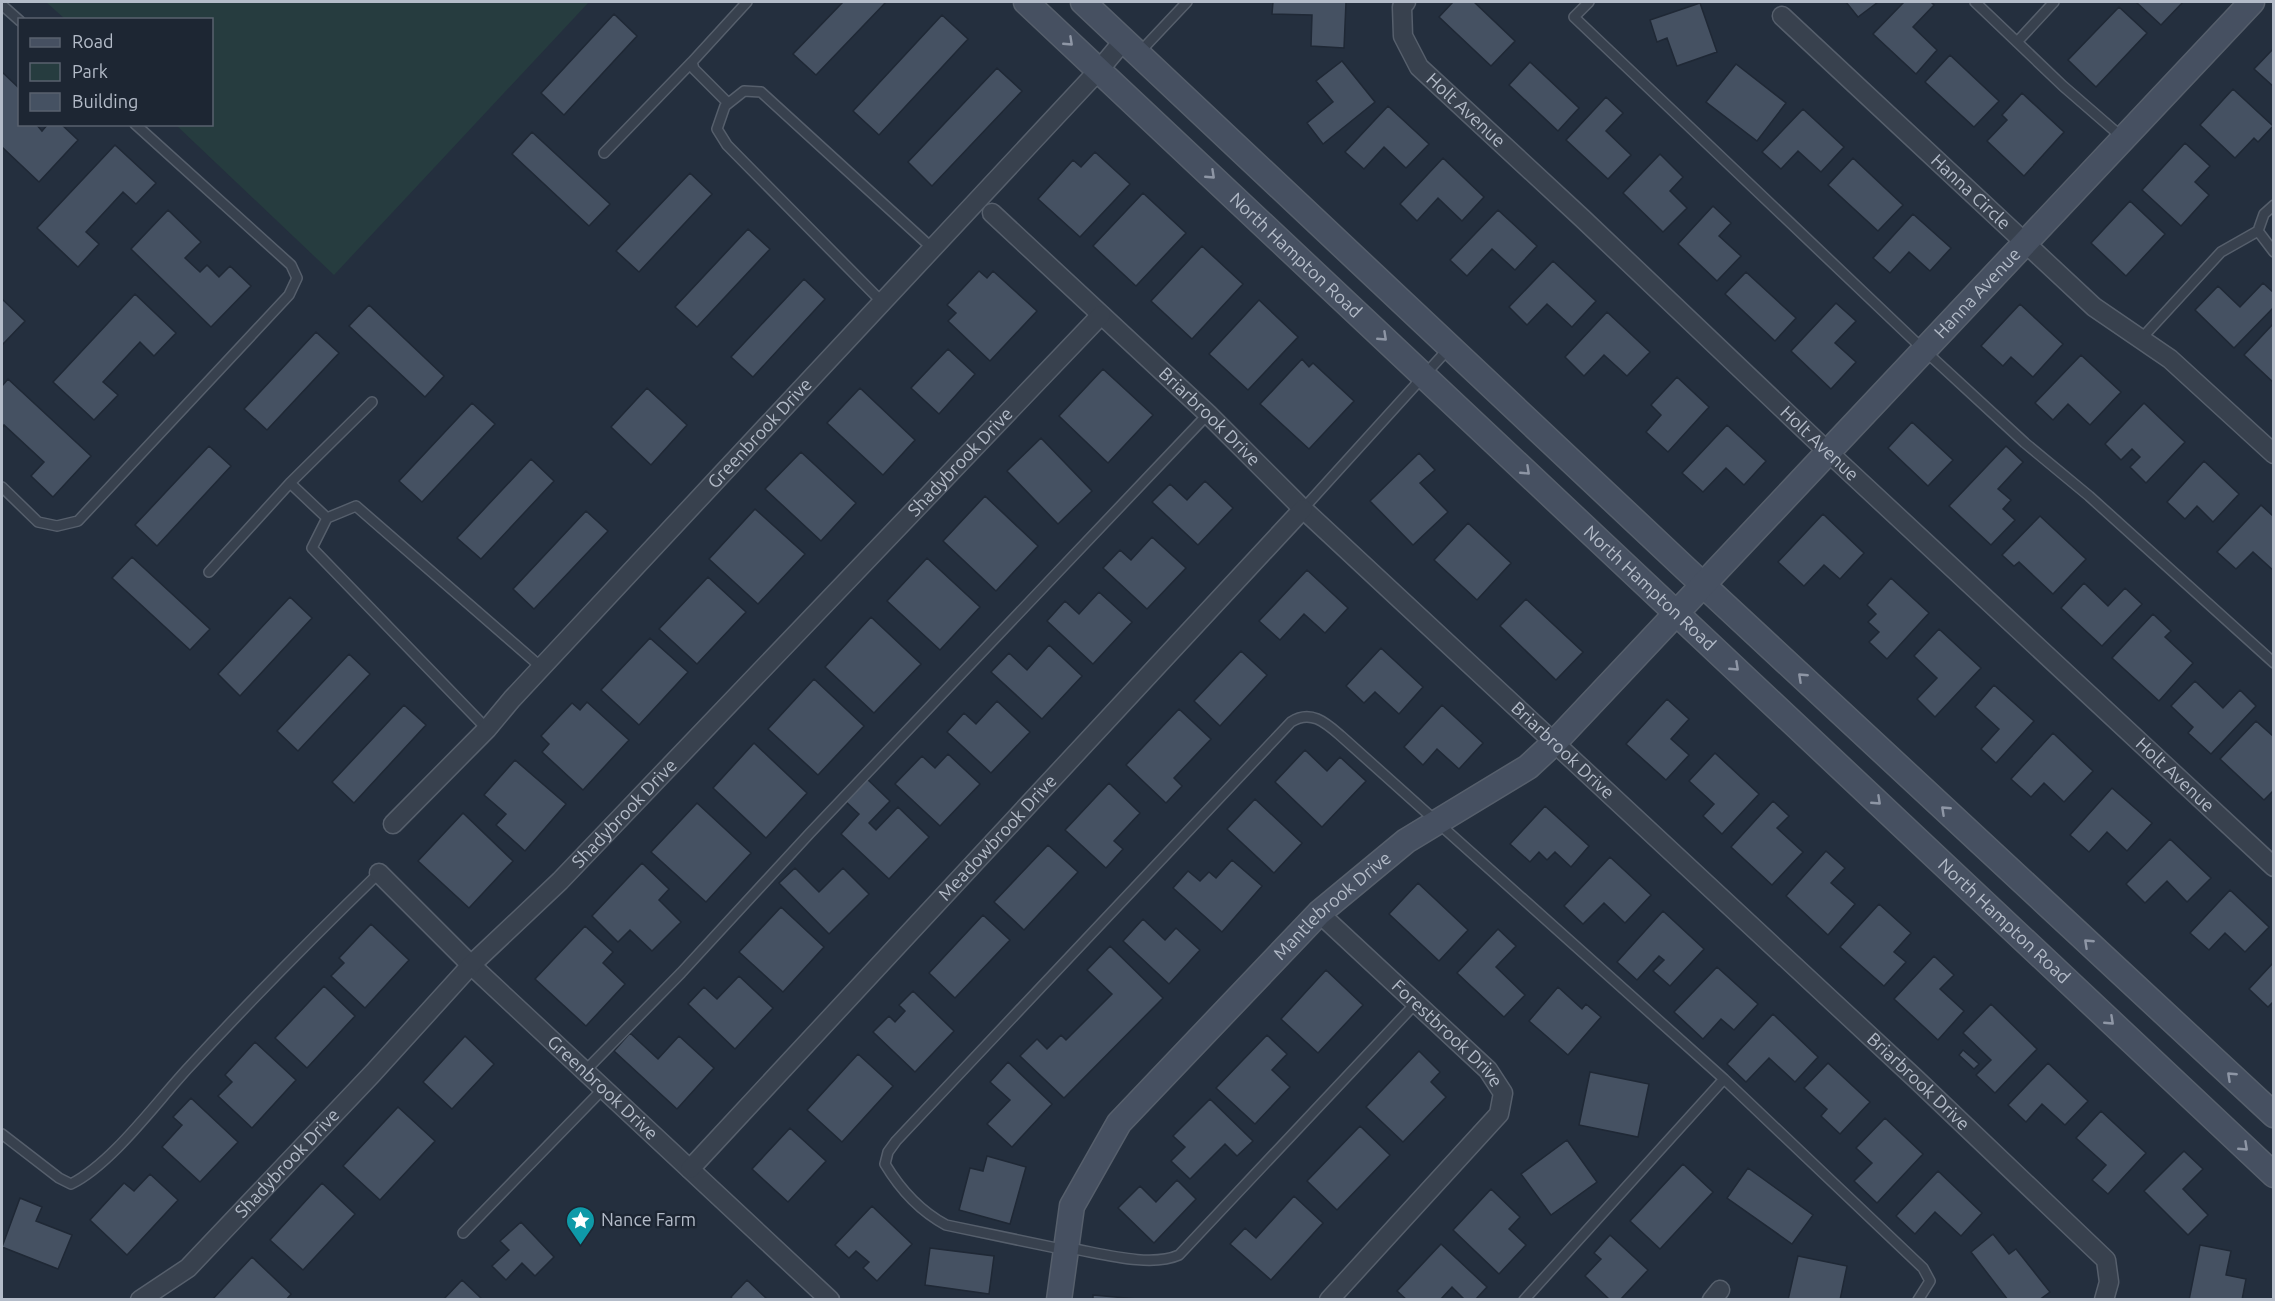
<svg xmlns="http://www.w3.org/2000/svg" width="2275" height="1301" font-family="Ubuntu,sans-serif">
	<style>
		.green { fill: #263c3f }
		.building { fill: #455162; stroke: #1f2835; stroke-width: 1.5 }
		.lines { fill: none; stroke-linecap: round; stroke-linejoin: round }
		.lane-casing { stroke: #565f6c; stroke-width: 12 }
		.street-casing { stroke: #565f6c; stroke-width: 21 }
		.secondary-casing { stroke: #565f6c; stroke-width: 27 }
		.lane { stroke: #38414e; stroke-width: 9 }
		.street { stroke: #38414e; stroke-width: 18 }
		.secondary { stroke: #465061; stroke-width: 24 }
		.oneway { stroke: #8e96a5 }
		.labels { text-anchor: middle; stroke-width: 5; stroke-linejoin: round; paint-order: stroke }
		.street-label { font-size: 18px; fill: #b4bcc9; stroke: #1d2633 }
		.poi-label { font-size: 18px; fill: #b4bcc9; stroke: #1d2633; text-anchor: start }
	</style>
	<rect width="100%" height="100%" fill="#242f3e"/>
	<!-- green -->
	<path class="green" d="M46,2H589L334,275L176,125L212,124V20L65,19Z"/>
	<!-- building -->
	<path class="building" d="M843,2H886L816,75L793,54Z
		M1273,2H1346L1344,48L1311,46L1312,15L1272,14Z
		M1453,2H1474L1515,41L1491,66L1439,17Z
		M1846,2H1878L1858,17Z
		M1904,2H1931L1934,5L1913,27L1937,50L1916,74L1873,34Z
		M2136,2H2183L2161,25Z
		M1700,3L1717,52L1677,66L1667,38L1657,42L1650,20Z
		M2119,7L2147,33L2096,87L2068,60Z
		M614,14L637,36L564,115L541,93Z
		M942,15L968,39L879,135L853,111Z
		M2274,48V87L2254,69Z
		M1950,55L1999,101L1974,127L1925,82Z
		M1342,61L1375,102L1323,144L1307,123L1333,102L1316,81Z
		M1530,62L1579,108L1558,131L1509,85Z
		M1736,64L1786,103L1757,141L1706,102Z
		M997,68L1022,91L932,186L908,162Z
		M2,72L20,89V124H36L42,131L48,124H61L78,140L39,182L2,147Z
		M2233,89L2273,126L2258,142L2254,138L2235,158L2200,125Z
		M2022,93L2064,132L2024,176L1987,141L2007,120L2002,115Z
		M1606,97L1623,113L1606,131L1631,155L1608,179L1566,140Z
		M1388,106L1429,144L1406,168L1384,147L1364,169L1345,152Z
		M1803,109L1844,147L1821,172L1798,151L1781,169L1762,152Z
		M532,132L610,204L589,226L512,154Z
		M2185,143L2210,166L2195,182L2209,195L2181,226L2142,190Z
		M115,145L156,183L136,204L123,192L86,232L99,244L78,267L37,228Z
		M1095,152L1130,184L1080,237L1038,199L1073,160L1081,167Z
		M1660,154L1683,177L1670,191L1687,208L1663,232L1623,193Z
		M1443,158L1484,197L1462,221L1438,198L1417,221L1400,204Z
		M1853,158L1903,205L1878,231L1828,185Z
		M690,173L712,194L639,272L616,251Z
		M1143,193L1186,233L1136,286L1093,246Z
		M2130,201L2165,234L2126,276L2091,243Z
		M1713,206L1731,223L1719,236L1741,256L1717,281L1678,244Z
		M168,210L201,242L185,258L200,272L207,265L219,277L230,266L251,286L211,327L131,249Z
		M1498,210L1537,246L1515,270L1492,249L1467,276L1450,260Z
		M1913,214L1951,248L1930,271L1909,252L1890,273L1873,258Z
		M748,229L770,249L697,327L675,307Z
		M1202,246L1243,284L1192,339L1151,301Z
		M1553,261L1596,301L1572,327L1547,304L1527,325L1509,307Z
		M979,271L987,278L993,271L1037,311L990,361L948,321L956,313L947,305Z
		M1746,272L1796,318L1775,341L1725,294Z
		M804,279L825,299L753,377L731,357Z
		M2263,283L2274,293V307L2234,348L2195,310L2218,286L2240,307Z
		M135,294L176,333L154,356L140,342L103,382L118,395L94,420L53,382Z
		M2,299L25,321L3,344L2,342Z
		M1259,300L1298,337L1248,390L1209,354Z
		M1836,303L1856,321L1835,343L1856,362L1831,389L1791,351Z
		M2020,304L2063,344L2033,377L2011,357L2003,366L1981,346Z
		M369,305L444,376L425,397L349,326Z
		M1607,312L1650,352L1627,376L1604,355L1584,376L1565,357Z
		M2274,323V383L2244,355Z
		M316,332L339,353L267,430L244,409Z
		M948,349L975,374L939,414L911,388Z
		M2081,355L2121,392L2090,425L2068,404L2053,420L2035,403Z
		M1302,359L1309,367L1313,363L1354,401L1309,449L1260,404Z
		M1103,369L1153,415L1108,463L1059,416Z
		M1677,377L1709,407L1668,452L1646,432L1661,415L1651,405Z
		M8,379L91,456L53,497L31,476L44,462L4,425L2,428V386Z
		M647,388L687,425L651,465L611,427Z
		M860,388L915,440L883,475L827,423Z
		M472,403L495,424L422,502L399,481Z
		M2144,403L2185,442L2146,483L2130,467L2140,457L2132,449L2121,460L2105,444Z
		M1912,422L1953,460L1928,486L1888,448Z
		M1727,425L1766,461L1744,485L1726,468L1703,492L1682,473Z
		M1041,438L1092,491L1058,524L1007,471Z
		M209,446L231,466L157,546L135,525Z
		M2006,446L2023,462L1998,489L2011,500L2003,509L2015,520L1991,545L1949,506Z
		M801,452L856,503L821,541L765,489Z
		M1419,453L1435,470L1420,483L1448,512L1413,545L1370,501Z
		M531,459L554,481L481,559L457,538Z
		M2204,461L2239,494L2213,522L2197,506L2185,519L2167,502Z
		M1205,481L1233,508L1198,545L1152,502L1170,484L1187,500Z
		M985,496L1038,546L996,591L943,541Z
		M2261,505L2274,517V571L2253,552L2236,569L2217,552Z
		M755,509L805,554L758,604L709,559Z
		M586,511L608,531L534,609L513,589Z
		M1823,514L1864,553L1840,579L1824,565L1804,586L1778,562Z
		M2040,516L2086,559L2053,594L2019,562L2014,566L2002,555Z
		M1468,523L1511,563L1477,600L1434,560Z
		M1152,537L1186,568L1147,609L1103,568L1120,550L1131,560Z
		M132,557L210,629L190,650L112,578Z
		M927,558L980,607L940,650L887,601Z
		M1307,570L1348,608L1325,633L1304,614L1280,640L1259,621Z
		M708,577L746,612L697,664L659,629Z
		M1891,578L1929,613L1887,659L1869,642L1879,632L1868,622L1876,614L1867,605Z
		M2084,583L2108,606L2125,588L2142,604L2102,646L2061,608Z
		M1099,592L1132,622L1093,664L1047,621L1065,601L1079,614Z
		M290,597L312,618L240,696L218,674Z
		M1526,599L1583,652L1556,680L1500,626Z
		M2153,614L2171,631L2165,637L2193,663L2159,701L2112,658Z
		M871,617L921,664L874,713L825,667Z
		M1939,629L1981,668L1935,717L1917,699L1937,678L1914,656Z
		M650,638L688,672L639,725L601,690Z
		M1049,645L1082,676L1042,719L991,672L1009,653L1027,670Z
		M1381,648L1423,687L1399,714L1375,692L1364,703L1346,686Z
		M1241,651L1267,675L1220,726L1194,701Z
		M349,654L370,674L298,751L277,731Z
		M814,679L864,726L818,775L768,729Z
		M2195,681L2223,708L2240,690L2256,706L2211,754L2188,733L2193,727L2171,706Z
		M1994,685L2034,721L1996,763L1981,749L1999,729L1975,707Z
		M1667,699L1689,719L1671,739L1689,755L1666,780L1626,744Z
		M997,701L1030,732L991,773L947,732L964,713L976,724Z
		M587,702L629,740L583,790L542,752L549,744L541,736L572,703L580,710Z
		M404,705L426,725L354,803L332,782Z
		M1442,705L1483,743L1459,769L1437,749L1423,765L1404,747Z
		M1179,709L1211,739L1174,778L1182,786L1166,803L1126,765Z
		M2256,721L2274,737V790L2264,800L2220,759Z
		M2053,733L2093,771L2064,802L2044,783L2031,797L2011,779Z
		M754,743L807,793L766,838L713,788Z
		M1305,750L1327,771L1340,757L1366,781L1322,827L1275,782Z
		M1715,753L1759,794L1722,834L1703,816L1714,804L1689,781Z
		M948,754L980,784L940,826L895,784L922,756L935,768Z
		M515,760L566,804L525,851L496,825L506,814L484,795Z
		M866,778L890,801L869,823L876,830L898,807L929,837L889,879L841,834L859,814L845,801Z
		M1109,783L1140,813L1114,841L1123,849L1106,868L1065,830Z
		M2112,788L2152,823L2127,851L2107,832L2089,852L2070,835Z
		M1255,799L1302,843L1274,873L1227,829Z
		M1773,801L1789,816L1777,828L1803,852L1772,885L1731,847Z
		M697,803L751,853L706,902L651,852Z
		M1545,806L1589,846L1571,867L1555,852L1547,860L1539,852L1530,862L1510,844Z
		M463,813L513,861L469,908L418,861Z
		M2170,839L2211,878L2187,902L2167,881L2145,903L2126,884Z
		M1048,845L1078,872L1024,930L994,902Z
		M1826,851L1845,868L1831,883L1855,904L1828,935L1786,896Z
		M1610,857L1651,895L1625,923L1604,903L1583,924L1564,906Z
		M1232,860L1262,886L1222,932L1173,888L1188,871L1200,881L1209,872L1216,878Z
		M642,863L669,889L659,900L681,922L652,951L630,930L618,942L592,916Z
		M795,868L819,892L843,868L869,894L829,934L779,883Z
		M1418,883L1468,930L1439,961L1389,914Z
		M2230,890L2269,927L2245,952L2225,933L2209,950L2190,933Z
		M1879,904L1911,933L1894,952L1906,962L1884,986L1840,947Z
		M781,907L824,947L783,992L739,952Z
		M1663,911L1704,949L1670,986L1653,971L1664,960L1659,956L1637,980L1617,962Z
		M983,915L1010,940L955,998L929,973Z
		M1143,919L1165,940L1176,928L1200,950L1169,984L1123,941Z
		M371,924L409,960L365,1008L331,976L344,963L339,958Z
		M585,926L613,952L603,963L625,984L586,1026L535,979Z
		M1498,929L1516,946L1496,967L1525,995L1504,1017L1457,973Z
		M1110,946L1163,998L1064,1098L1020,1056L1037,1039L1047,1049L1061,1035L1066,1040L1112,994L1087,970Z
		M1934,956L1954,975L1940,989L1964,1011L1938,1040L1894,999Z
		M2274,962V1001L2268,1007L2249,989Z
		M1717,967L1758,1004L1734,1030L1721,1019L1703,1039L1674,1012Z
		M1326,970L1363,1005L1318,1053L1281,1019Z
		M739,976L773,1008L735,1049L688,1004L704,987L717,999Z
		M324,986L355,1016L307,1068L275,1038Z
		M1558,987L1582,1009L1586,1004L1601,1017L1568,1055L1529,1021Z
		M913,991L954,1031L915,1072L873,1032L889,1016L895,1022L905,1011L899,1005Z
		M1991,1004L2037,1049L1995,1093L1976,1075L1991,1060L1963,1033Z
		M1773,1014L1818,1057L1795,1082L1769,1058L1746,1082L1727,1064Z
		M630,1033L658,1059L679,1036L714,1068L677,1109L614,1051Z
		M1267,1035L1287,1054L1272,1070L1290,1087L1255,1124L1216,1088Z
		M465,1036L494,1064L452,1109L423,1082Z
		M255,1042L296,1080L252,1128L218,1096L232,1082L225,1075Z
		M1963,1050L1979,1064L1974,1069L1959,1055Z
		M1419,1051L1440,1072L1431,1082L1446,1097L1403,1142L1366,1107Z
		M858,1054L893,1086L842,1142L807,1110Z
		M1008,1062L1052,1104L1012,1147L987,1124L1010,1100L990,1082Z
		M1828,1063L1870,1102L1840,1134L1821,1116L1827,1109L1804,1088Z
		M2048,1063L2088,1101L2065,1125L2042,1104L2026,1122L2008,1105Z
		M1590,1072L1649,1084L1638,1137L1579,1125Z
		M191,1098L238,1142L200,1182L162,1147L182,1125L173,1117Z
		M1210,1099L1253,1141L1237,1156L1225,1144L1190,1179L1171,1161L1185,1147L1173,1136Z
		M398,1107L435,1141L380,1200L343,1166Z
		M2101,1111L2146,1153L2108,1194L2092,1180L2106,1165L2076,1138Z
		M1885,1118L1923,1154L1877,1203L1854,1181L1872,1163L1856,1148Z
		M1360,1126L1390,1155L1337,1210L1307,1181Z
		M790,1128L826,1161L788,1202L752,1169Z
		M1567,1140L1597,1182L1551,1215L1521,1174Z
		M2184,1151L2203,1169L2183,1189L2208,1215L2188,1235L2144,1191Z
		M987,1156L1026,1167L1010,1224L959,1210L970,1168L983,1171Z
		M1683,1164L1713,1192L1660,1249L1630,1221Z
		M1748,1168L1813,1215L1792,1244L1727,1198Z
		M1938,1171L1982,1213L1961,1236L1935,1212L1915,1234L1896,1216Z
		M150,1174L178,1200L127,1255L90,1220L124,1183L134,1191Z
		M1177,1180L1196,1199L1154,1243L1118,1208L1140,1186L1156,1202Z
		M322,1183L355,1214L303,1270L270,1240Z
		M1491,1189L1520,1217L1509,1229L1526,1245L1499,1274L1453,1230Z
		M1294,1196L1323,1223L1271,1280L1230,1244L1245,1228L1256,1238Z
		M20,1198L42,1207L36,1221L72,1235L58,1269L2,1247Z
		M872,1206L912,1244L877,1281L863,1268L869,1262L856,1251L849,1258L835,1245Z
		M521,1222L554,1257L535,1276L522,1263L506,1280L492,1266L509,1250L500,1241Z
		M1993,1234L2009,1254L2016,1249L2050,1292L2039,1300H2008L1971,1252Z
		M1610,1235L1648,1270L1620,1300H1610L1585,1276L1601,1259L1594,1253Z
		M1441,1244L1487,1287L1475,1300H1465L1452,1287L1440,1300H1407L1397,1291Z
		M2200,1245L2231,1251L2226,1275L2246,1279L2242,1300H2189Z
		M930,1248L994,1256L989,1294L925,1285Z
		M1798,1256L1847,1266L1840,1300H1788Z
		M252,1257L291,1294L286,1300H212Z
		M462,1280L483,1300H443Z
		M747,1280L768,1300H733L731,1297Z
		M1093,1295L1148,1300H1093Z"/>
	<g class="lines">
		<defs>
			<path id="lane" d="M1589,2L1574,17L1924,350L2025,443L2089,496L2274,663
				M1975,2L2063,86L2123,138
				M2,5L20,21
				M2017,42L2054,2
				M1138,54L1187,2
				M728,103L694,69L692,62L747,2
				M604,153L692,62
				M2274,205L2264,214L2258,231L2274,252
				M882,302L727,145L717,129L725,106L744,91L761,92L932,248
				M2141,339L2221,252L2258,231
				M290,483L327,518
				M2,487L38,522L57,526L78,521L289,295L297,278L291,265L135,124
				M1303,509L1449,348
				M209,572L290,483L372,402
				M487,729L312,548L327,518L356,506L541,667
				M585,1071L681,973L810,833L1208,414
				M2,1134L59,1178L71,1184C113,1163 157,1101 190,1066C251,1000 314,936 379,873
				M463,1233L604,1088
				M1069,1248C1100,1253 1150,1268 1179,1255L1416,1003
				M1066,1250L946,1225C920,1211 900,1189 885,1164L888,1152L896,1141L1291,722C1311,709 1326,723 1341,736L1724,1079L1923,1268L1930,1281L1918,1300
				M1524,1300L1724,1079"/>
			<g id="street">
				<path id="s1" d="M1406,2L1402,7L1403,36L1419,67L1582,218L1828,452L2274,867"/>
				<path id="s2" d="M1782,16L2094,307L2170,359L2274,454"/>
				<path id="s3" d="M992,213L1208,414L1303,509L1917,1080L2106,1260L2109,1282L2104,1300"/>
				<path id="s4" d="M393,824L487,729L512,699L1099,70L1124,40"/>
				<path id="s5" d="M379,873L471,965L830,1300"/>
				<path id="s6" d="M1319,913L1488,1070L1503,1093L1499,1114L1329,1300"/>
				<path id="s7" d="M690,1169L1303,509"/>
				<path id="s8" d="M140,1300L188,1268L373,1073L471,965L560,881L1101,315"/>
				<path d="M1712,1300L1720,1290"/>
			</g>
			<g id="secondary">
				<path id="s9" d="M1026,2L2274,1175"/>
				<path d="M1083,2L1686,569L2274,1115"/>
				<path id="s10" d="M1059,1300L1072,1206L1119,1123L1319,913L1406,841L1528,767L1555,742L2252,2"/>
			</g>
		</defs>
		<!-- lane casing -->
		<use href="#lane" class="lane-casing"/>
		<!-- street casing -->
		<use href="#street" class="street-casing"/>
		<!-- secondary casing -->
		<use href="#secondary" class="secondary-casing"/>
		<!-- lane -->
		<use href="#lane" class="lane"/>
		<!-- street -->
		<use href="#street" class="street"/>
		<!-- secondary -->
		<use href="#secondary" class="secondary"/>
	</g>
	<!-- one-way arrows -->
	<defs><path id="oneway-chevron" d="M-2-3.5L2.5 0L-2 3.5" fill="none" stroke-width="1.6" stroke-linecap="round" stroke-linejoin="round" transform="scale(1.5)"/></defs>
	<g class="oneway">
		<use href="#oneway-chevron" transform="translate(1069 42) rotate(43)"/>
		<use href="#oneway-chevron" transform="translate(1211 175) rotate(43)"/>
		<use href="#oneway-chevron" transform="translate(1383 337) rotate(43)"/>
		<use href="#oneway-chevron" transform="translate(1526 471) rotate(43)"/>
		<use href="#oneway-chevron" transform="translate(1735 667) rotate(43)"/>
		<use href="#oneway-chevron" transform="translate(1802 677) rotate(-137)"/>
		<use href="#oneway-chevron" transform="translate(1877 801) rotate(43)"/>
		<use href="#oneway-chevron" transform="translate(1945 810) rotate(-137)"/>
		<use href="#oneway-chevron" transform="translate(2088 943) rotate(-137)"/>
		<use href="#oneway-chevron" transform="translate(2110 1021) rotate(43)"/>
		<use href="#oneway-chevron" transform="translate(2231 1076) rotate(-137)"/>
		<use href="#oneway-chevron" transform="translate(2244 1147) rotate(43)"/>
	</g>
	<!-- icons -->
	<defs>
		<symbol id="sight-pin" viewBox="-11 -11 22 30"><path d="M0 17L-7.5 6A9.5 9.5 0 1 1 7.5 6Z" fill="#0f9aa8" stroke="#1d2633"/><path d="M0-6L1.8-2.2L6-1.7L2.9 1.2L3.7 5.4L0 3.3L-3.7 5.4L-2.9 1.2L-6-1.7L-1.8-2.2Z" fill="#fff"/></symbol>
	</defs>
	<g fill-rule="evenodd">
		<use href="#sight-pin" x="564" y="1204" width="33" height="45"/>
	</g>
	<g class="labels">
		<!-- street labels -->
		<g class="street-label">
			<text dy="6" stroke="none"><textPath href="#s1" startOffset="134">Holt Avenue</textPath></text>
			<text dy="6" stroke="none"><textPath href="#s2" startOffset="258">Hanna Circle</textPath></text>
			<text dy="6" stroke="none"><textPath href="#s9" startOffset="370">North Hampton Road</textPath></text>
			<text dy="6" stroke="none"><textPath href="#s10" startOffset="1389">Hanna Avenue</textPath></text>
			<text dy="6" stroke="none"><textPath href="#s3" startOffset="298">Briarbrook Drive</textPath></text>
			<text dy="6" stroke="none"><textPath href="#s4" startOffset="536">Greenbrook Drive</textPath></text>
			<text dy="6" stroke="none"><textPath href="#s1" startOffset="620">Holt Avenue</textPath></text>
			<text dy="6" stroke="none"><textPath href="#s8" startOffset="1174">Shadybrook Drive</textPath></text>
			<text dy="6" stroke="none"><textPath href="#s9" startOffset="856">North Hampton Road</textPath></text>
			<text dy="6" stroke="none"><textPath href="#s3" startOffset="784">Briarbrook Drive</textPath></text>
			<text dy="6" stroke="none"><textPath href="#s1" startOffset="1106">Holt Avenue</textPath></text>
			<text dy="6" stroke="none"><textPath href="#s8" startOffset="688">Shadybrook Drive</textPath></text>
			<text dy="6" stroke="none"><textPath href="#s7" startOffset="452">Meadowbrook Drive</textPath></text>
			<text dy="6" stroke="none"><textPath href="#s10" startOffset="495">Mantlebrook Drive</textPath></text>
			<text dy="6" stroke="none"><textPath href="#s9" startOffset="1342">North Hampton Road</textPath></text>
			<text dy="6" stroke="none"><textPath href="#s6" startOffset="176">Forestbrook Drive</textPath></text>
			<text dy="6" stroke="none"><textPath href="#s3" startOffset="1270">Briarbrook Drive</textPath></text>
			<text dy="6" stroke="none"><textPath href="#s5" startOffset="310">Greenbrook Drive</textPath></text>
			<text dy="6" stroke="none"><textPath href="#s8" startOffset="202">Shadybrook Drive</textPath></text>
		</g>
		<!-- poi labels -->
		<g class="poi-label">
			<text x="601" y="1226">Nance Farm</text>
		</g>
	</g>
	<!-- border -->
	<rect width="2275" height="1301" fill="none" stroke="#b4bcc9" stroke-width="6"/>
	<!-- legend -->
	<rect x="18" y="18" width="195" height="108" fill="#1d2633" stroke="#59626f" stroke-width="1.5"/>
	<rect x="30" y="38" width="30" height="9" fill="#465061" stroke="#59626f" stroke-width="1.5"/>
	<text x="72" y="48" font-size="18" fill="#b4bcc9">Road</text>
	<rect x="30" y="63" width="30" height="18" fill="#263c3f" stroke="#59626f" stroke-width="1.5"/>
	<text x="72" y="78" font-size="18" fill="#b4bcc9">Park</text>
	<rect x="30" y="93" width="30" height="18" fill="#455162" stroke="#59626f" stroke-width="1.5"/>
	<text x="72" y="108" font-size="18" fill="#b4bcc9">Building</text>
</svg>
